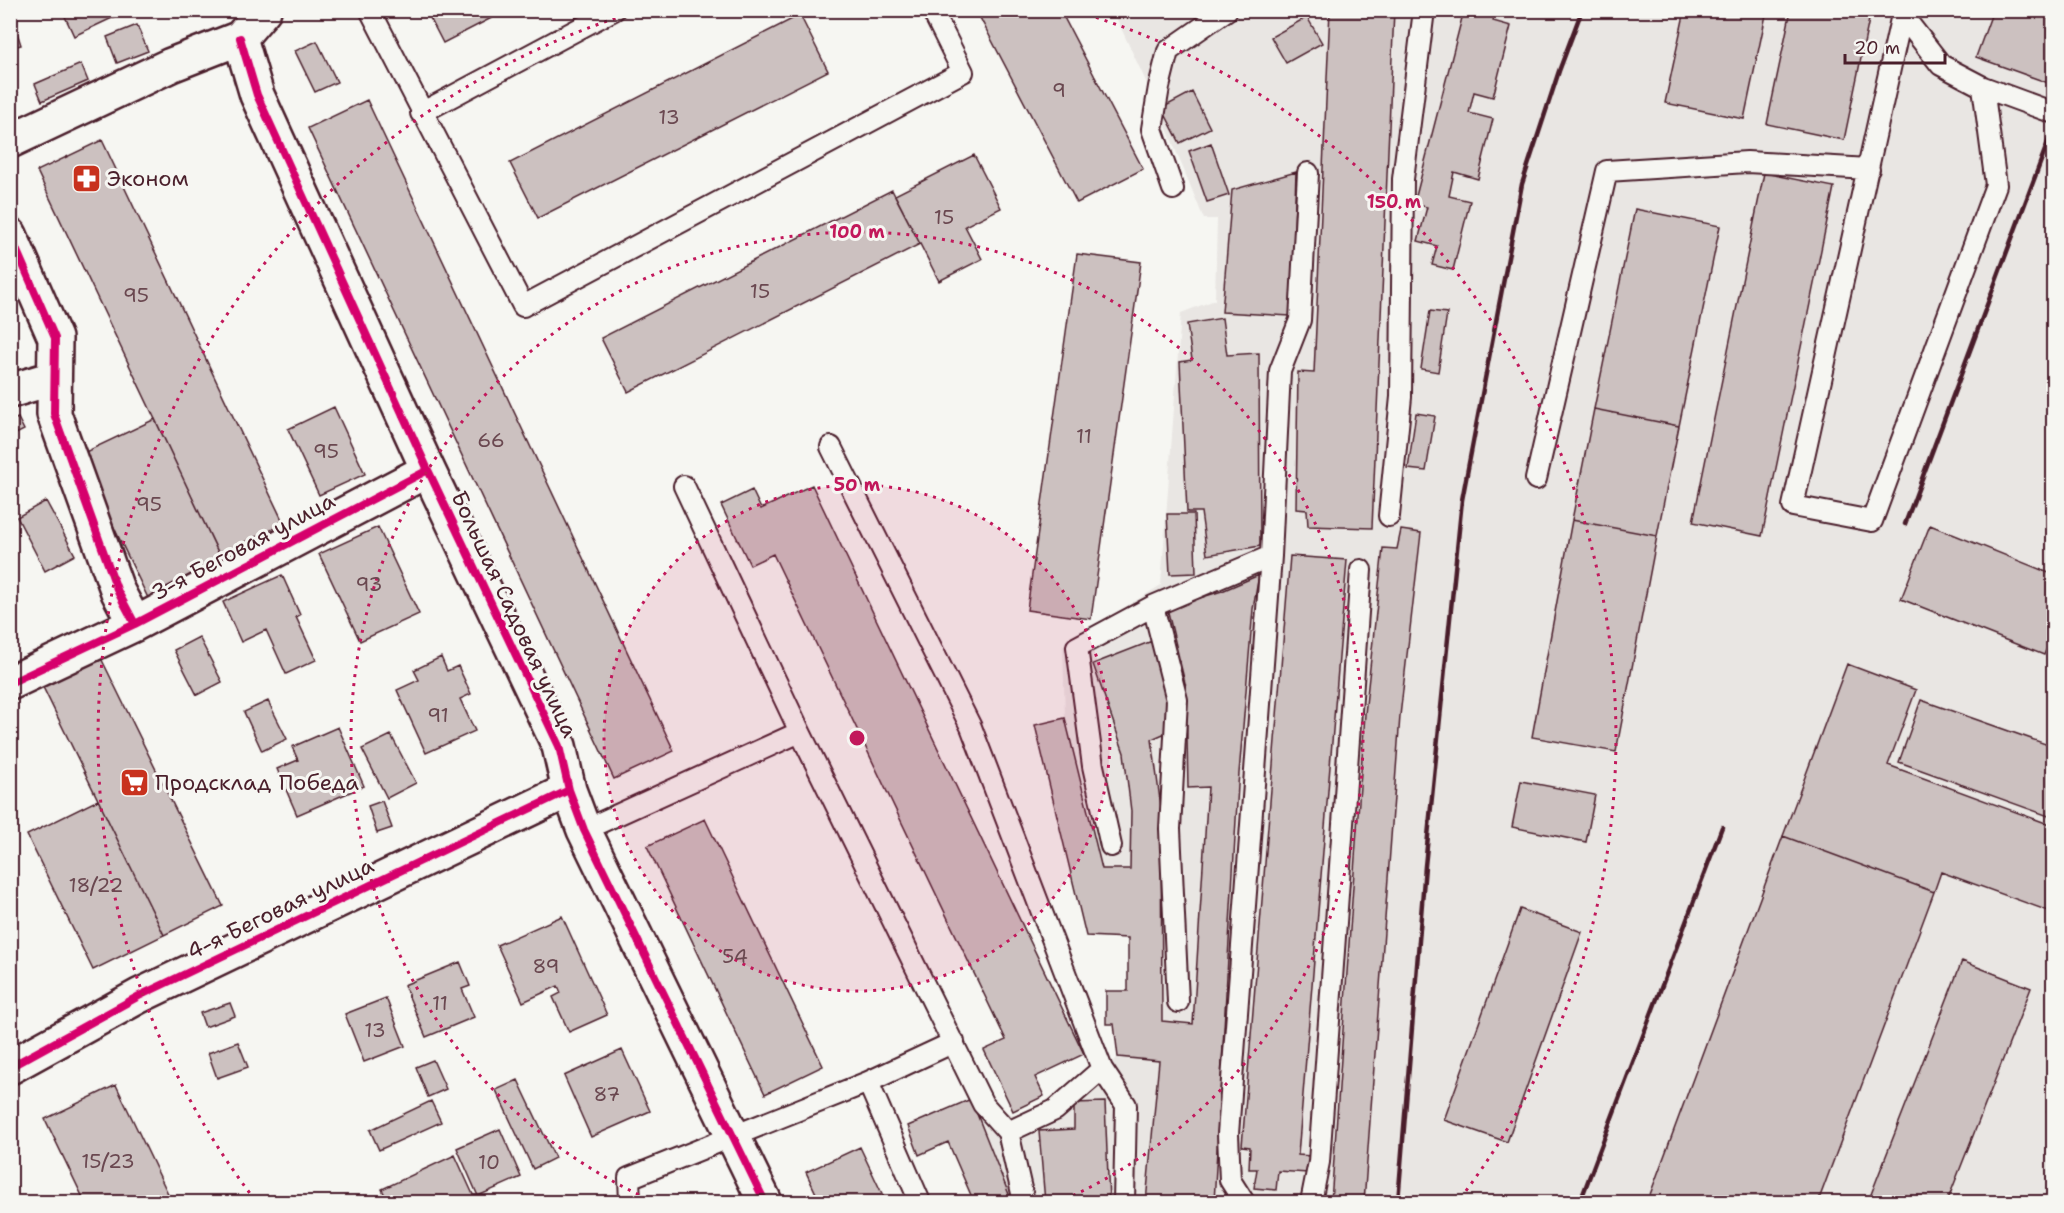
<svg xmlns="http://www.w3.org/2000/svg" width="2064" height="1213" font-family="'Shantell Sans',sans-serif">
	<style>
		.built { fill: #e9e6e3 }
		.building { fill: #ccc1c0; stroke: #4a1f2b; stroke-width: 1.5 }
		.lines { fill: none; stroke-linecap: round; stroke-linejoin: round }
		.lane-casing { stroke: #4a1f2b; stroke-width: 24 }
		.street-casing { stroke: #4a1f2b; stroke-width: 38 }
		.lane { stroke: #f6f6f2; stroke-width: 20 }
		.street { stroke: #f6f6f2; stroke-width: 33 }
		.rail { stroke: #4a1f2b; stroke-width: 4.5 }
		.cycleway-casing { stroke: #f6f6f2; stroke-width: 11 }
		.cycleway { stroke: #d6006c; stroke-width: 8 }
		.ring { fill: none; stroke: #c2185b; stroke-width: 3; stroke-dasharray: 3 6 }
		.labels { text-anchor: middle; stroke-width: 6; stroke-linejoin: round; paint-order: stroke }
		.number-label { font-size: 20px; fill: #6a4850 }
		.poi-label { font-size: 22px; fill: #4a1f2b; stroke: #f6f6f2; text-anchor: start }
		.street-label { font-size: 22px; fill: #4a1f2b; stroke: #f6f6f2 }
		.centre { fill: #c2185b; stroke: #f6f6f2; stroke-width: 3 }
		.ring-label { font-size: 18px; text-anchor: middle; font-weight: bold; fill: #c2185b; stroke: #f6f6f2; stroke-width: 6; stroke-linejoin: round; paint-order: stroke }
	</style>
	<rect width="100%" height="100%" fill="#f6f6f2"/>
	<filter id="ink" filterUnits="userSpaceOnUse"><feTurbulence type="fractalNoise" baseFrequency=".0167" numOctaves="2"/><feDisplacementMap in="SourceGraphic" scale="12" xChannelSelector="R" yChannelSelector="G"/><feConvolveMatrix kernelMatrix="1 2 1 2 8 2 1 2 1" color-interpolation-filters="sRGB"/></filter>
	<g filter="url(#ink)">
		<!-- built -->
		<path class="built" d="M1113,11H2053V1202H974L948,1143L919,1155L908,1126L971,1099L1041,1125L1079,1096L1118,1057L1114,1024H1106V991H1128V939L1086,936L1035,725L1065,718L1063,646L1161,585L1181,313L1215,300L1217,219H1204L1158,107Z"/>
		<!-- building -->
		<path class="building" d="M62,10H129L74,36Z
			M141,10H155L143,16Z
			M426,10H507L443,43Z
			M976,10H1060L1143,169L1077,203Z
			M1124,10H1142L1128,18Z
			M1330,10H1394L1372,528L1308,526L1307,510L1296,509L1298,372L1314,373Z
			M1464,10H1495L1493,21L1511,26L1493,97L1474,92L1469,113L1493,119L1478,179L1454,172L1449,196L1470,201L1453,270L1432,265L1437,246L1418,241L1427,207L1414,204Z
			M1685,10H1767L1744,119L1665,103Z
			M1791,10H1871L1844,140L1767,124Z
			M1993,10H2054V85L1976,57Z
			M800,15L828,71L538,218L510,163Z
			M1307,17L1322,43L1286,63L1271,37Z
			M14,23L21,45L10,48V24Z
			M137,25L148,51L117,63L107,37Z
			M317,41L337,82L315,92L295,51Z
			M81,64L88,81L42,101L35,84Z
			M1192,92L1210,128L1180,143L1162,108Z
			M367,100L674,751L614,779L308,128Z
			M102,140L284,524L219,554L37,171Z
			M1211,143L1229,195L1207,202L1189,151Z
			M974,155L1001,208L965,226L982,259L939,281L895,195Z
			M1296,172L1291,316L1222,312L1232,190Z
			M1764,173L1834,187L1762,536L1693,522Z
			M892,190L920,244L628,392L601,338Z
			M1635,209L1720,226L1679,426L1594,409Z
			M1077,254L1141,262L1091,619L1027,610Z
			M1430,311L1447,313L1438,372L1421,369Z
			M1222,318L1227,355L1259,353L1260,546L1207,555L1201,512H1187L1180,362L1192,360L1187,324Z
			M334,407L365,474L319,495L288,429Z
			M1594,409L1679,426L1657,536L1572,520Z
			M1416,413L1435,416L1426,471L1408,469Z
			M18,418L24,430L10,437V421Z
			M155,419L224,565L149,600L79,455Z
			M812,485L1084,1054L1035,1077L1044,1096L1013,1111L984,1050L1006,1040L773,554L750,565L721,505L752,490L761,509Z
			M46,501L75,555L45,571L17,517Z
			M1167,514H1194L1196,573L1170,574Z
			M1572,520L1657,536L1616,752L1532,737Z
			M1930,525L2054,575V631L2044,655L1901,599Z
			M378,527L419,614L360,641L319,554Z
			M1401,530L1421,533L1400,716L1364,1202H1331L1365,714L1383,548L1397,549Z
			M1290,556L1347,560L1298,1155L1310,1156L1308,1173L1278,1171L1276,1190L1254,1188L1257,1169H1249L1250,1147L1242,1146Z
			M282,575L300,615L296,617L316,660L286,674L266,630L241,642L223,602Z
			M1259,575L1253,609L1238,785L1214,1202H1146L1159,1061L1118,1057L1114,1024H1106V991H1128V938L1086,936L1035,725L1065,718L1102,869H1130L1131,811L1124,753L1093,664L1152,641L1165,689L1170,731L1152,739L1161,808L1162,1021L1193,1024L1208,787L1188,788L1186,687L1167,608L1222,591Z
			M199,637L222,682L197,695L174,650Z
			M99,654L223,906L164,935L41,683Z
			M441,657L447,671L458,666L471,694L460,699L475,731L426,753L397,690L419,680L414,670Z
			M1847,664L1916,690L1888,765L2054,826V913L1941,872L1934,892L1783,836Z
			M1921,700L2054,747V818L1899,762Z
			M268,701L287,739L262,751L244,712Z
			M338,727L364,786L297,815L277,769L298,760L292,747Z
			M391,735L416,783L387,798L362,749Z
			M1521,781L1595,795L1586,842L1512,827Z
			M98,800L164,935L93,970L27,835Z
			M382,801L392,828L377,833L368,806Z
			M705,819L823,1066L765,1094L647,846Z
			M1783,836L1934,892L1818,1202H1655L1648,1200Z
			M1520,909L1582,932L1507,1142L1444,1120Z
			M562,916L607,1015L569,1032L553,997L561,993L558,986L523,1002L497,945Z
			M1962,961L2031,988L1947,1202H1868Z
			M460,962L470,986L462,989L474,1017L426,1037L404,985Z
			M386,998L405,1046L364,1062L345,1014Z
			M230,1003L235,1016L205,1027L200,1013Z
			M238,1042L248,1067L217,1078L208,1053Z
			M622,1050L650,1111L591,1137L564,1076Z
			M433,1060L446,1089L428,1097L416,1067Z
			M518,1080L555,1158L533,1169L496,1090Z
			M116,1085L172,1202H85L45,1119Z
			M2054,1093V1114L2047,1111Z
			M971,1099L1012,1202H974L948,1142L919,1155L908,1126Z
			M431,1101L441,1122L379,1150L370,1130Z
			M1105,1102L1109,1202H1045L1039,1131L1074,1129V1103Z
			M500,1129L521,1177L478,1196L457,1148Z
			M860,1147L886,1202H820L806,1172Z
			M455,1155L475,1199L467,1202H388L382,1189Z"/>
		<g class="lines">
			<defs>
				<path id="lane" d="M370,10L523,306L963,72L932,10
					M1903,10L1793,506L1872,521L1996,185L1983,87
					M1902,15L1941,65L1983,87L2054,113
					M421,113L614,10
					M1173,189L1152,129L1159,87L1168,51L1227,10
					M831,447L971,727L1102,1069L1126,1105L1124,1202
					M1536,479L1607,171L1747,162L1869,169
					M684,486L800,732L983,1104L1008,1132L1055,1110L1102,1069
					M1389,516L1401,397L1403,179L1424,10
					M584,830L800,732
					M1111,846L1093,766L1077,647L1153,606
					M1178,1002L1170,829L1177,700L1153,606L1271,556
					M868,1082L920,1202
					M1008,1132L1024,1202
					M630,1202L629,1178L868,1082L954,1042
					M1244,1202L1230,1180L1228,1134L1271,556L1280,371L1300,320L1308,173
					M1311,1202L1319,1162L1361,570"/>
				<path id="street" d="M240,38L257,95L428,470L559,746L569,790L584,830L765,1202
					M10,141L171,65L240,38L264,10
					M10,235L55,338L54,414L118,592L135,624
					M10,391L53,378
					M10,683L135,624L428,470
					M10,1067L139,996L569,790"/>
			</defs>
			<!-- lane casing -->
			<use href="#lane" class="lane-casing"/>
			<!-- street casing -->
			<use href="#street" class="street-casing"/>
			<!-- lane -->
			<use href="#lane" class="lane"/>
			<!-- street -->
			<use href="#street" class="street"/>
			<!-- rail -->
			<path class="rail" d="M1905,524L2054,126
				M1398,1202L1425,866L1462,500L1522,184L1559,71L1582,10
				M1580,1202L1722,827"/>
			<defs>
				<path id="cycleway" d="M240,38L257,95L428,470L559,746L569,790L584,830L765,1202
					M10,235L55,338L54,414L118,592L135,624
					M10,683L135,624L428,470
					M10,1067L139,996L569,790"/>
			</defs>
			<!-- cycleway casing -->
			<use href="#cycleway" class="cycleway-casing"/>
			<!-- cycleway -->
			<use href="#cycleway" class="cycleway"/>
		</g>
	</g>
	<!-- distance rings -->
	<circle cx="857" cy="738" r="253" fill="#c2185b" fill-opacity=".12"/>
	<g class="ring">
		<circle cx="857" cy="738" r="253"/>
		<path d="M655 1202A506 506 0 1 1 1059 1202"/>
		<path d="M255 1200A759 759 0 0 1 635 12M1079 12A759 759 0 0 1 1459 1200"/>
	</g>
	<!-- icons -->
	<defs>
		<symbol id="pharmacy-square" viewBox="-11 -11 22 22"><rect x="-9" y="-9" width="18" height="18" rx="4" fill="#c8321e" stroke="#f6f6f2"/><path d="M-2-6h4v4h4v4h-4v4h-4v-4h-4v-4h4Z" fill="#fff"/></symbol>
		<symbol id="supermarket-square" viewBox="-11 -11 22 22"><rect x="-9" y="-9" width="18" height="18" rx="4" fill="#c8321e" stroke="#f6f6f2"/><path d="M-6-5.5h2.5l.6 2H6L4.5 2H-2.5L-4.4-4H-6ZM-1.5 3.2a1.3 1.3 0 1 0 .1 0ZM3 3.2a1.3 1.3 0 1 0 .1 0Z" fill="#fff"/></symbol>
	</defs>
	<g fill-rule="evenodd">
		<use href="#pharmacy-square" x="70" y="162" width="33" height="33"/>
		<use href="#supermarket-square" x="118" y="766" width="33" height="33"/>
	</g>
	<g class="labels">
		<!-- number labels -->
		<g class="number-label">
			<text x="1059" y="97">9</text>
			<text x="669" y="124">13</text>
			<text x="944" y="224">15</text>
			<text x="760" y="298">15</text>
			<text x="136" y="302">95</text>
			<text x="1084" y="443">11</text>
			<text x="491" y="447">66</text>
			<text x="326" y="458">95</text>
			<text x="149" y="511">95</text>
			<text x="369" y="591">93</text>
			<text x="438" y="722">91</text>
			<text x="96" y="892">18/22</text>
			<text x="735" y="963">54</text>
			<text x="546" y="973">89</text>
			<text x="440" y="1010">11</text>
			<text x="375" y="1037">13</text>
			<text x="607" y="1101">87</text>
			<text x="108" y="1168">15/23</text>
			<text x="489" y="1169">10</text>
		</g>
		<!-- poi labels -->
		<g class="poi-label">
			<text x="107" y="186">Эконом</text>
			<text x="155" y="790">Продсклад Победа</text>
		</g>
		<!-- street labels -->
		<g class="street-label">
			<text transform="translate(243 546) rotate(-28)" y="8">3-я Беговая улица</text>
			<text transform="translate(515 614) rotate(65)" y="8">Большая Садовая улица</text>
			<text transform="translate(280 908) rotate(-26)" y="8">4-я Беговая улица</text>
		</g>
	</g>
	<circle cx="857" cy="738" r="9" class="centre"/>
	<g class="ring-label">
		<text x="1394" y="208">150 m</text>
		<text x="857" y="238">100 m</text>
		<text x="857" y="491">50 m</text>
	</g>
	<!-- margin -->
	<rect width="2064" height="1213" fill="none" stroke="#f6f6f2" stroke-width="36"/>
	<rect x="18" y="18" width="2028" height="1177" fill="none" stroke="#4a1f2b" stroke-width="2" filter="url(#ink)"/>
	<!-- scale -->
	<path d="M1845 54v9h100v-9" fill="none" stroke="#4a1f2b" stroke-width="3"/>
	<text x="1854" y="54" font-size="18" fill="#4a1f2b" stroke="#f6f6f2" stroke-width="4.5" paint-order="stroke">20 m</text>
</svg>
